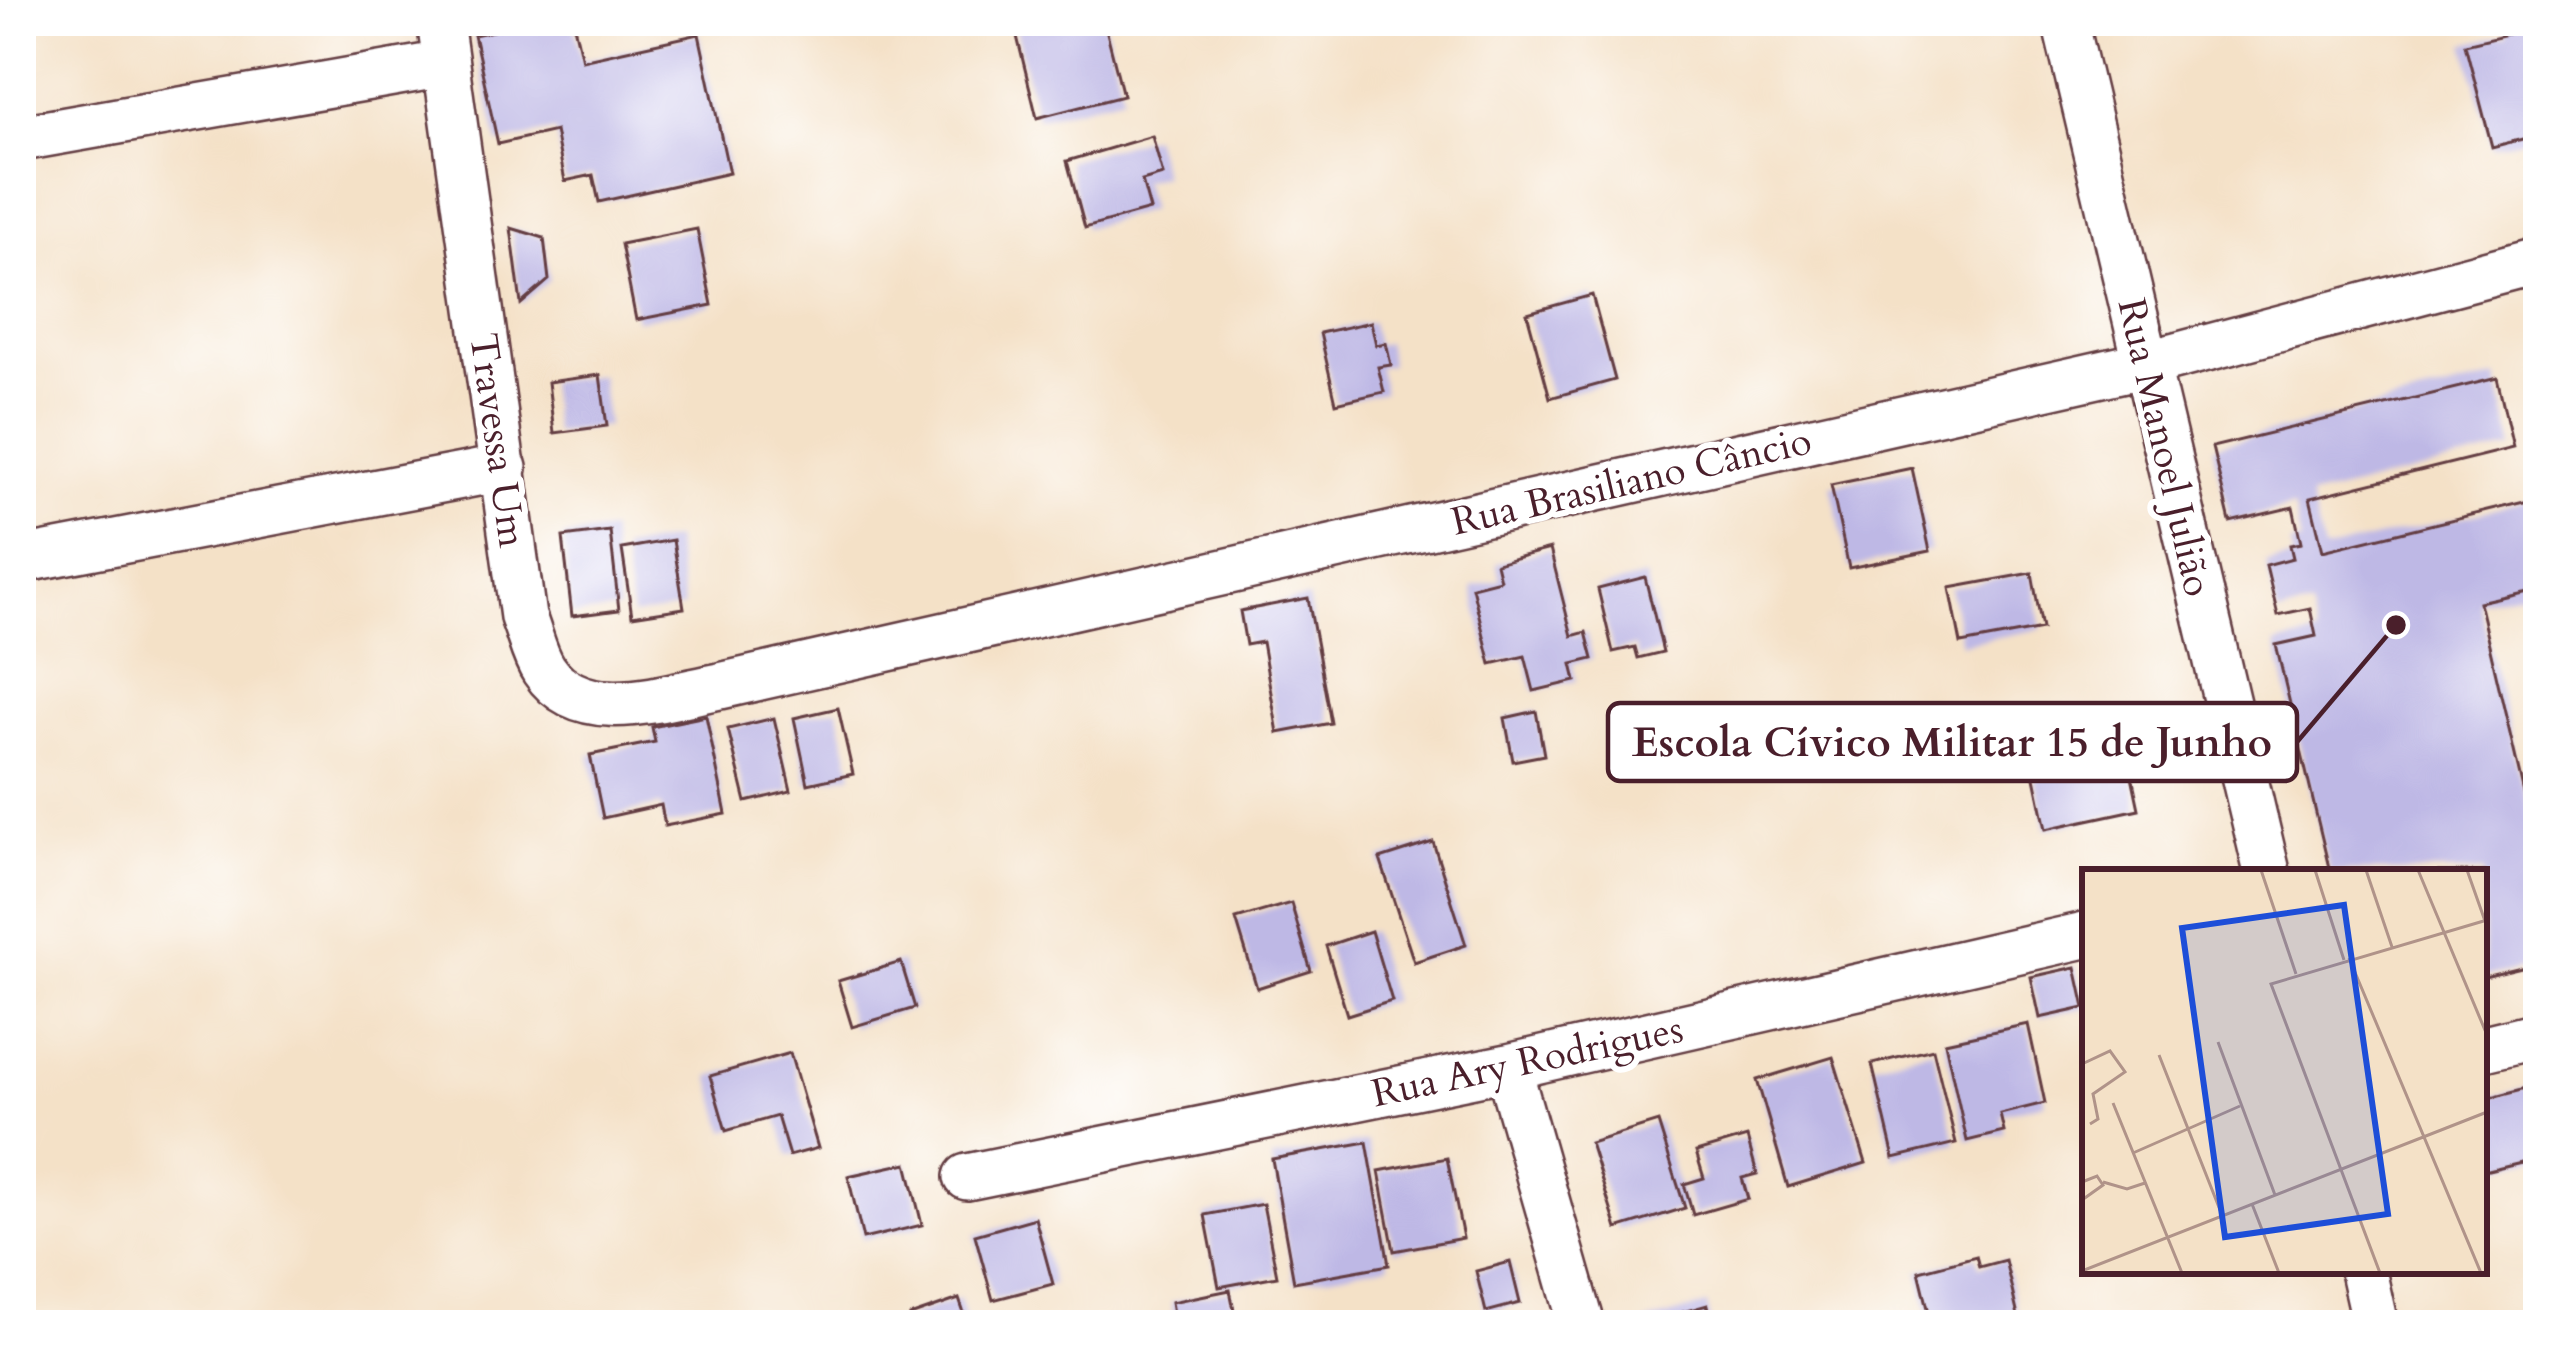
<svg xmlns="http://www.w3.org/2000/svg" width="2559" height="1346" font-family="Cardo,serif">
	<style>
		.building { fill: #beb8e5 }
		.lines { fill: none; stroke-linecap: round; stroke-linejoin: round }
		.minor-casing { stroke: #643c42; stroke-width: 50 }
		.minor { stroke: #fff; stroke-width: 45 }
		.labels { text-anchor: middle; stroke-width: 12; stroke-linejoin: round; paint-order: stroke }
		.street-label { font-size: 39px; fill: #4a1f2b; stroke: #fff }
		.inset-road { fill: none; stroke: #b09389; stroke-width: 3 }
		.view { fill: #1d4ed8; fill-opacity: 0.15; stroke: #1d4ed8; stroke-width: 6 }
		.inset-edge { fill: none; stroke: #4a1f2b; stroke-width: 6 }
		.leader { fill: none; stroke: #4a1f2b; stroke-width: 4.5 }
		.callout-dot { fill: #4a1f2b; stroke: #fff; stroke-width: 4.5 }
		.callout { fill: #fff; stroke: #4a1f2b; stroke-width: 4.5 }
		.callout-label { font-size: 42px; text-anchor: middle; font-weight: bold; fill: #4a1f2b }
	</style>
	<rect width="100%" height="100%" fill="#fff"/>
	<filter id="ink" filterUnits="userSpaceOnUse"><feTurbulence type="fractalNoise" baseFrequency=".00833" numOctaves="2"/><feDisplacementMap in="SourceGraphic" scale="24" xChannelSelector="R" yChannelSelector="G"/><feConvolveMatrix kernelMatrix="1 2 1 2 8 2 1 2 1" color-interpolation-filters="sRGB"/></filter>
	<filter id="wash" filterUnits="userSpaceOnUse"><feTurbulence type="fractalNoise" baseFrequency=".004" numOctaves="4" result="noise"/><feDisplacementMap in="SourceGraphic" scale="48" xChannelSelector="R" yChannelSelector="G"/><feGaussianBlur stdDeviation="2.7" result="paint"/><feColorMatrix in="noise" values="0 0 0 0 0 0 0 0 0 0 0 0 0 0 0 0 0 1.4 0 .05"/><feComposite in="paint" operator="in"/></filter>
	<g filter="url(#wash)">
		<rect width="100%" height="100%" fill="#f4e1c7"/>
		<g id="blocks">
			<!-- building -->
			<path class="building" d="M539,21H573L582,60L699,34L729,173L599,202L593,175L565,181L555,131L498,144L474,35Z
				M1043,21H1104L1123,96L1037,118L1015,28Z
				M2504,21H2538V135L2492,147L2465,44L2508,34Z
				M1152,136L1163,175L1142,181L1150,210L1085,228L1067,161Z
				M511,228L544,238L549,280L521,304Z
				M697,229L712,305L636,320L621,244Z
				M1592,295L1615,380L1550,398L1527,313Z
				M1371,322L1376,345L1386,343L1391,365L1378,367L1384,392L1336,403L1320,333Z
				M600,375L607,426L554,433L548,382Z
				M2497,378L2513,448L2310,498L2323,551L2532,500L2538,524V609L2532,590L2479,602L2538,853V964L2484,977V872H2330L2276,645L2316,636L2310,608L2278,615L2266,565L2293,558L2290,545L2301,543L2293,507L2230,522L2212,447Z
				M1912,468L1930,551L1849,568L1831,485Z
				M610,531L619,610L572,616L563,537Z
				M673,540L684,608L632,616L622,549Z
				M1550,549L1572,636L1586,632L1593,659L1572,664L1576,681L1534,691L1525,656L1491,664L1472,587L1500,580L1496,563Z
				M2032,573L2042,629L1961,644L1950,588Z
				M1645,577L1663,652L1638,658L1635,647L1613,652L1598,589Z
				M1308,598L1331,723L1278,733L1262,642L1246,645L1240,611Z
				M838,708L853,774L808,784L794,718Z
				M1536,711L1544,755L1513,761L1505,718Z
				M706,716L726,814L665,826L661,805L603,818L590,755L655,742L652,727Z
				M774,718L791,791L746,802L728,729Z
				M2122,729L2139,809L2046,829L2029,749Z
				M1433,842L1466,945L1414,962L1380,859Z
				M1291,903L1311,971L1257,988L1236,919Z
				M1371,931L1392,1001L1347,1015L1326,946Z
				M901,962L915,1008L852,1027L838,981Z
				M2076,967L2085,1008L2040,1018L2031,977Z
				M2028,1024L2045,1103L2000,1114L2004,1132L1967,1141L1945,1042Z
				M1933,1049L1956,1143L1894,1158L1872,1064Z
				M790,1053L818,1148L789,1156L777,1116L726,1131L710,1076Z
				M1833,1057L1866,1163L1788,1187L1757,1080Z
				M2538,1085V1158L2484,1171V1099Z
				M1658,1122L1685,1208L1617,1229L1590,1143Z
				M1747,1137L1757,1174L1742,1178L1748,1199L1693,1215L1684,1184L1704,1178L1696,1152Z
				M1367,1142L1389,1265L1294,1282L1272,1159Z
				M1447,1158L1463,1238L1394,1251L1379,1171Z
				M907,1163L922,1225L863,1239L848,1176Z
				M1263,1204L1277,1276L1219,1287L1205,1215Z
				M1035,1218L1053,1284L993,1300L975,1235Z
				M1976,1256L1979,1267L2005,1260L2020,1325H1932L1919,1271Z
				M1510,1262L1520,1303L1486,1312L1476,1271Z
				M1230,1290L1237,1325H1175L1171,1302Z
				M959,1299L968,1325H913L910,1316Z
				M1707,1305L1712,1325H1641V1324Z"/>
		</g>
	</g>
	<g filter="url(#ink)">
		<use href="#blocks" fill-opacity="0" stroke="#643c42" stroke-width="3"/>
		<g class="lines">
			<defs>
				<path id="minor" d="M440,21L523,617C530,634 534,655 544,670C582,727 666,696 720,686L2146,364L2538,260
					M2065,21L2267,872
					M21,138L444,64
					M21,560L504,468
					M2484,1048L2538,1035
					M1508,1067L1582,1325
					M967,1177L1508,1067L2085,935
					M2363,1271L2375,1325"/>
			</defs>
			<!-- minor casing -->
			<use href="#minor" class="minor-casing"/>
			<!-- minor -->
			<use href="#minor" class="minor"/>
		</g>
	</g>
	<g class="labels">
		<!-- street labels -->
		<g class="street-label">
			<text transform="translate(499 440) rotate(82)" y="14">Travessa Um</text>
			<text transform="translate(2166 447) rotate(77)" y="14">Rua Manoel Julião</text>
			<text transform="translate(1631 480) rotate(-13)" y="14">Rua Brasiliano Câncio</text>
			<text transform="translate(1527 1060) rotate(-12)" y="14">Rua Ary Rodrigues</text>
		</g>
	</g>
	<!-- overview -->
	<g transform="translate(2082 869)">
		<rect width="405" height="405" fill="#f4e1c7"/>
		<path class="inset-road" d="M179,1L214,105M233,1L262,91M284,1L310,78M336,1L405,166M385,1L403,52M267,89L399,404M136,173L193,326M77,186L140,346M0,195L28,182L43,203L11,225L16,250L8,255M31,234L100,404M51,284L158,237M0,313L15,307L21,316L0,331M21,313L45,320L63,314M170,335L197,404M0,402L405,243M298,404L189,115L405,51"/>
		<path class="view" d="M262,36L306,345L143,368L100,59Z"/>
		<rect width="405" height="405" class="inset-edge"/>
	</g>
	<!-- callouts -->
	<path class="leader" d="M2396 625L2297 742"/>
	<circle class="callout-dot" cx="2396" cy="625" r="12"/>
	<rect class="callout" x="1608" y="703" width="689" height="78" rx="12"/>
	<g class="callout-label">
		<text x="1952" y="756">Escola Cívico Militar 15 de Junho</text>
	</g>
	<!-- margin -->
	<rect width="2559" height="1346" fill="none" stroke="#fff" stroke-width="72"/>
</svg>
